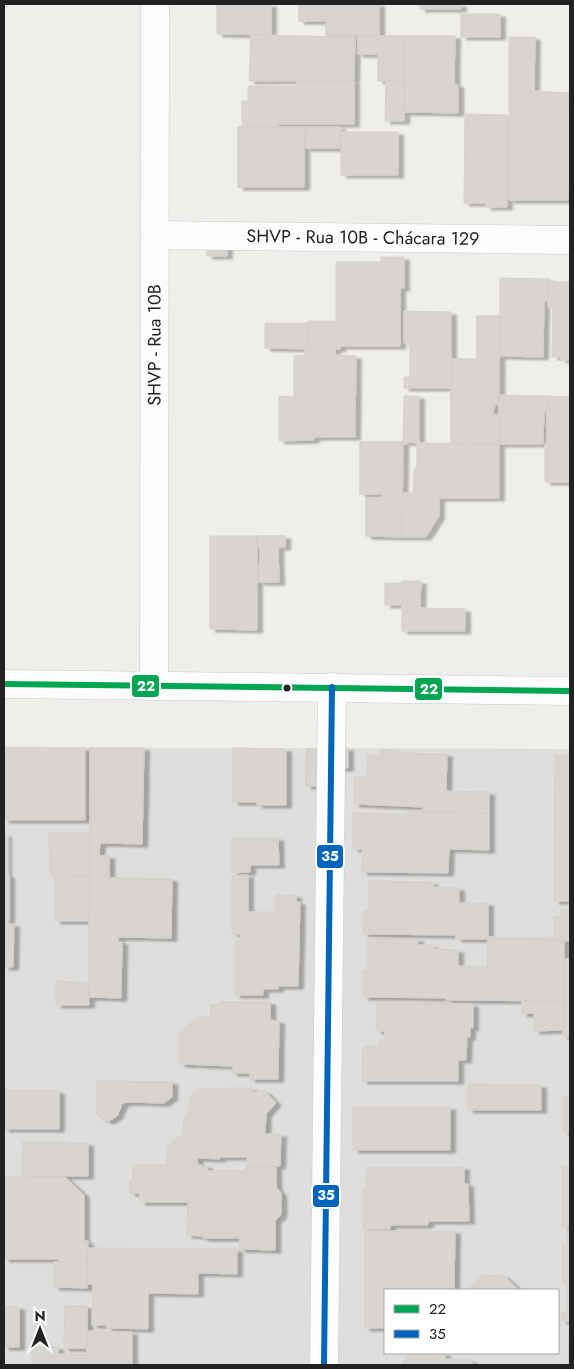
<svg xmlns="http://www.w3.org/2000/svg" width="574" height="1369" font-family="Jost,sans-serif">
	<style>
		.residential { fill: #dfdedc; fill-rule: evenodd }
		.building { fill: #d7d4d2; stroke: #d3d0cc; filter: url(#shadow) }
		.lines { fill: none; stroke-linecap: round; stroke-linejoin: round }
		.minor-casing { stroke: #c9c8c7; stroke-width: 29 }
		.minor { stroke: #fdfcfc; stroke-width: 28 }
		.bus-1-casing { stroke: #fff; stroke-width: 10 }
		.bus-2-casing { stroke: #fff; stroke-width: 10 }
		.bus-1 { stroke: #00a651; stroke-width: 6 }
		.bus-2 { stroke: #0065bd; stroke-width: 6 }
		.bus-dot { fill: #222; stroke: #fff; stroke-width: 2 }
		.labels { text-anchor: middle; stroke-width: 5; stroke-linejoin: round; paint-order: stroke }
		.street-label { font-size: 18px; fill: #222; stroke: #fff }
		.line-badge { stroke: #fff; stroke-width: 2 }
		.badge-label { font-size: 14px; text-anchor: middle; font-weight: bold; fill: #fff }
	</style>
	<defs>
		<filter id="shadow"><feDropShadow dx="5.5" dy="3" stdDeviation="1" flood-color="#0004"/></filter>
	</defs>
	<rect width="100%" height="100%" fill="#f0eeeb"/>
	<!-- residential -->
	<path class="residential" d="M4,747L570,749V1365H4ZM385,1290H558V1353H385Z"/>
	<!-- building -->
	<path class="building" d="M217,4H271V35L217,34Z
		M299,4H379V36L326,35V21H299Z
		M299,4H379V36L326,35V21H299Z
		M420,4H461V9H420Z
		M461,14H500V37H461Z
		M251,35L355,37L354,80L249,81Z
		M358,36H405V81H378V54H358Z
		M358,36H405V81H378V54H358Z
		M405,36H455L454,85H458V113L405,112Z
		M405,36H455L454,85H458V113L405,112Z
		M509,37H535L534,91L569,93V109H570V190H568V200H509Z
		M297,81H354V124H278V127H242V101H248V86H297Z
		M386,81H405L404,121H385Z
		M465,114L507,115V207H486V203H464Z
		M238,127H304V187H238Z
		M238,127H304V187H238Z
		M306,127H340V148H306Z
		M306,127H340V148H306Z
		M341,132H398V175H341Z
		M207,235H227V256H207Z
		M381,257H404V288H400V346H340V349H308V321H336V262H381Z
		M500,278L549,279L548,301H544L543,357L500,356Z
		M548,282H570V360H561V357H552L553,307H548Z
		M404,311L451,312V388H404V377H410V343H404Z
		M477,316H500L499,404H495L494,410H493V415H499V444L451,443V359H477Z
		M477,316H500L499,404H495L494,410H493V415H499V444L451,443V359H477Z
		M265,323H308V349L265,348Z
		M305,349H335V355L356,356L355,437H314V440L279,441V396L294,397V356L305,355Z
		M499,395L547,396V411H544L543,444H499Z
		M404,396H419V443L403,442Z
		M547,396L570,397V445L547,444Z
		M360,442H403L402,537L366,536V498H382V494H360Z
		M360,442H403L402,537L366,536V498H382V494H360Z
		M417,443L499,444V498H439V516L426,537H402L403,493H413L414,468H417Z
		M545,444L570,445V482H545Z
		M210,536H257V630L210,629Z
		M257,536H285V547H278L279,582H259L260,546H257Z
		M257,536H285V547H278L279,582H259L260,546H257Z
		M402,581H421L420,608L465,609V631H402Z
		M385,583H402V605H385Z
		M4,747L85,748V820H4Z
		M90,748H144L142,844L100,843L99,856H109V878L172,879L171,938L118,937V942H122L121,998L89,997Z
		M90,748H144L142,844L100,843L99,856H109V878L172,879L171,938L118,937V942H122L121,998L89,997Z
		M233,748L286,749V805H257V802H233Z
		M317,748H348V768H323V786H306V749H317Z
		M307,749H317V768H322V786L306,785Z
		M307,749H317V768H322V786L306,785Z
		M380,750H396V753L447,754L446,791L489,792V813L422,812L423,807L354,804V777H367L368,755H380Z
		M555,755H570V901H554Z
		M408,811L489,813V850L449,849L448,873L362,872V849H353V813L408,814Z
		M49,833H90V876L50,875Z
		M4,834H6V875H4Z
		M232,838H278L279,865H250V872L232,873Z
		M4,875H9V920H4Z
		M55,875L90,876L89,921H55Z
		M248,875V912H276V895H296V902H300L298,986H278V989H263V995H235V941H240V934H232V876Z
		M369,881L433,882V887L459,888V903H488V939H456V935L363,934L364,911H368Z
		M561,910H570V941L488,939V937L554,938V917H561Z
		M4,920H6V924H14L13,967H4Z
		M368,938L418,939V945H433V949L458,950V966L487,967L488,939L564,941V1001L446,1000V998L363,997V970H368Z
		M564,959H570V1036H563Z
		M564,959H570V1036H563Z
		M56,981L89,983V1005H56Z
		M522,1000L564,1001L563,1030L534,1031V1013L522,1014Z
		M220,1002H270V1020L279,1021L278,1079H250V1073H232L233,1066L180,1064V1032L198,1017H211V1005H220Z
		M220,1002H270V1020L279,1021L278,1079H250V1073H232L233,1066L180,1064V1032L198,1017H211V1005H220Z
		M377,1003L473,1004V1028L470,1027V1037H467L466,1060H458V1081H362L363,1046H380V1039L385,1040V1031H376Z
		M97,1081L172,1082V1097L164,1103L126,1102L122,1104L117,1116L109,1121L105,1120L97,1115Z
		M97,1081L172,1082V1097L164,1103L126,1102L122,1104L117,1116L109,1121L105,1120L97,1115Z
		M468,1084L541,1085V1110H468Z
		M232,1088H252V1092L265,1091L276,1103L266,1114L265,1134H281L280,1166H248L247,1157H220V1159L197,1158L198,1165H166L168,1147L173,1141L183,1134V1124L189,1107L190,1098L194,1092L199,1089Z
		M4,1090L59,1091V1129H4Z
		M563,1097H570V1132H563Z
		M353,1107H450V1150H353Z
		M23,1142L88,1143V1176H22Z
		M133,1165H198L207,1166V1171H246V1166H276V1187L281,1193V1215L275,1221V1250L240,1249V1238H203V1236L187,1235L188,1202H140V1193H130V1181H133Z
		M133,1165H198L207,1166V1171H246V1166H276V1187L281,1193V1215L275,1221V1250L240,1249V1238H203V1236L187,1235L188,1202H140V1193H130V1181H133Z
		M562,1166H570V1227H562Z
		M367,1167H464V1184H468L469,1221H428V1225H390V1229H363V1190H366Z
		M4,1177H65L84,1195V1241H88L87,1262H59V1259H4Z
		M567,1230H570V1321H561L562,1312H567V1282H562V1245H567Z
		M365,1231H455L454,1290H385V1328H365Z
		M88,1248L237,1249V1274L198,1273V1294L148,1293V1329L107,1328V1325H92L93,1284H87Z
		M54,1262H87V1288L54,1287Z
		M503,1275L519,1290H467L480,1276Z
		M65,1306H87V1348H64Z
		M65,1306H87V1348H64Z
		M4,1307H19V1347H4Z
		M4,1307H19V1347H4Z
		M569,1329H570V1365H568Z
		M87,1331L132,1332V1365H87Z
		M32,1347H58V1354L87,1355V1365H32Z
		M32,1347H58V1354L87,1355V1365H32Z
		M407,1353H445V1359L471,1360V1364L478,1365H402V1361H407Z"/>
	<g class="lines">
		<defs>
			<g id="minor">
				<path id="s1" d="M155,235L570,240"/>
				<path d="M4,684L570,691"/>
				<path id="s2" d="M154,686L155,4"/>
				<path d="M324,1365L332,687"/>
			</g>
		</defs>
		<!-- minor casing -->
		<use href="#minor" class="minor-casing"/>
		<!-- minor -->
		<use href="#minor" class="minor"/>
		<defs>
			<path id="bus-1" d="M4,684L570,691"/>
			<path id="bus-2" d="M324,1365L332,687"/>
		</defs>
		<!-- bus-1 casing -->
		<use href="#bus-1" class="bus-1-casing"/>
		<!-- bus-2 casing -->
		<use href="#bus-2" class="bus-2-casing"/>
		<!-- bus-1 -->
		<use href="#bus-1" class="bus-1"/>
		<!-- bus-2 -->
		<use href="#bus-2" class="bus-2"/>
	</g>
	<!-- markers -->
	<circle class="bus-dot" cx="287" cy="688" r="4.5"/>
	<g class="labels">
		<!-- street labels -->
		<g class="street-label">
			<text dy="6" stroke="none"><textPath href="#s1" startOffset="208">SHVP - Rua 10B - Chácara 129</textPath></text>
			<text dy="6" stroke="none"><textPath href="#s2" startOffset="341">SHVP - Rua 10B</textPath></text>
		</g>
	</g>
	<g class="line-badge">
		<rect x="131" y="674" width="29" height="24" rx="5" fill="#00a651"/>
		<rect x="414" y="677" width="29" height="24" rx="5" fill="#00a651"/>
		<rect x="316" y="844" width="28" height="25" rx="5" fill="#0065bd"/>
		<rect x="312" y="1184" width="28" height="24" rx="5" fill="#0065bd"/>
	</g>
	<g class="badge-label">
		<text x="146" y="691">22</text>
		<text x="429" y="694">22</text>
		<text x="330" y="861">35</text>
		<text x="326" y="1200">35</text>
	</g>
	<!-- border -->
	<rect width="574" height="1369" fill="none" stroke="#222222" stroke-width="10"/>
	<!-- legend -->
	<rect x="384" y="1289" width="175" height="65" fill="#ffffff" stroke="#a7a7a7"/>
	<rect x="394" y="1305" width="25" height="8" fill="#00a651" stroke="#a7a7a7"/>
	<text x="429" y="1314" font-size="15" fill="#222222">22</text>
	<rect x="394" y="1330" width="25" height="8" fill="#0065bd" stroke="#a7a7a7"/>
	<text x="429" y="1339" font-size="15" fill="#222222">35</text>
	<!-- north arrow -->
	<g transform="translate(40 1329)" stroke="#ffffff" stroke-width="4" paint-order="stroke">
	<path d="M0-4L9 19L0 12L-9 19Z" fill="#222222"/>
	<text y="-8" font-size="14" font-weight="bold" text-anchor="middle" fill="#222222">N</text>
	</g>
</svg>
